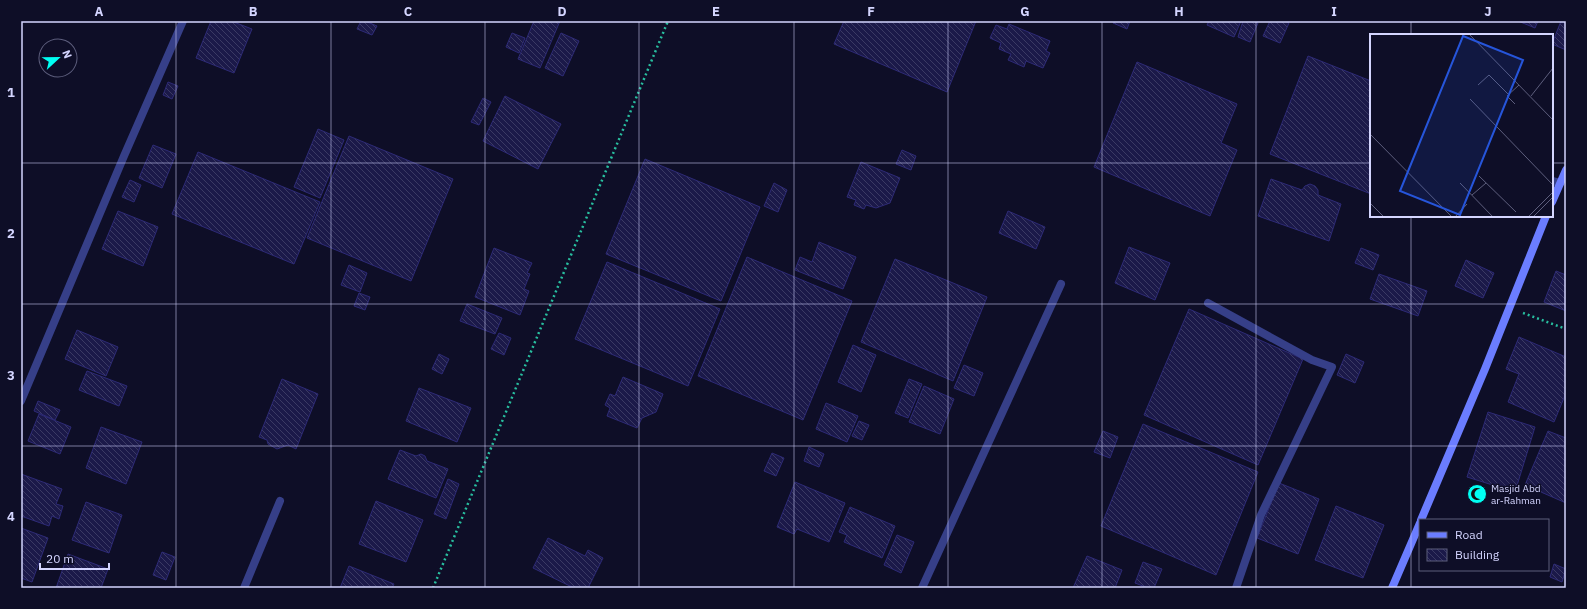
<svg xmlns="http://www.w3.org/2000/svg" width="1587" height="609" font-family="'IBM Plex Sans',sans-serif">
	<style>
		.building { fill: url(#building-back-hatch); stroke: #2d2a76 }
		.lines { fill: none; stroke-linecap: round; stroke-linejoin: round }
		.path { stroke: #28be9f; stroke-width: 2.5; stroke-dasharray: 2 3; stroke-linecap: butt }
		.service { stroke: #363f88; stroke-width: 8 }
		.minor { stroke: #363f88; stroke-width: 8 }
		.secondary { stroke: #6b7dff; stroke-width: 8 }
		.grid { fill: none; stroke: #d4d5ff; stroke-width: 1; stroke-opacity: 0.55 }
		.labels { text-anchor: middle; stroke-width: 3; stroke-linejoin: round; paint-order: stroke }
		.poi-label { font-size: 10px; fill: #d4d5ff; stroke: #0e0e27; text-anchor: start }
		.inset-road { fill: none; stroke: #5d5e7d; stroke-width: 1 }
		.view { fill: #2655da; fill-opacity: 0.15; stroke: #2655da; stroke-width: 2 }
		.inset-edge { fill: none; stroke: #d4d5ff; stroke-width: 2 }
		.neatline { fill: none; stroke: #d4d5ff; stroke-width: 1.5 }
		.grid-label { font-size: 13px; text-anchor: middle; font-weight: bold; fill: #d4d5ff }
	</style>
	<defs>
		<pattern id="building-back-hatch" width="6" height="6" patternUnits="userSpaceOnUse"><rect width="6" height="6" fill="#1b1949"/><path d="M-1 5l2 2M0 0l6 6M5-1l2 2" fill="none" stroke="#3b3a64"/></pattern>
	</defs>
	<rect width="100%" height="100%" fill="#0e0e27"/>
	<!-- building -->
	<path class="building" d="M211,21H231L252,29L234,73L196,58Z
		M361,21H365L377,26L372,35L357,29Z
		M534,21H560L540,68L518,59Z
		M844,21H976L947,92L834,44Z
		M1114,21H1130L1127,29L1113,23Z
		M1209,21H1241L1234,37L1207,25Z
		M1243,21H1252L1258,23L1250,42L1238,37Z
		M1270,21H1285L1289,23L1280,43L1263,36Z
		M1518,21H1538L1535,28Z
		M1561,21L1566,22V50L1552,44Z
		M1009,24L1050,41L1046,51L1050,53L1043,68L1026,61L1024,67L1008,60L1011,54L999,49L1001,43L990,38L996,25L1007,29Z
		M512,33L525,38L519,53L506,47Z
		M561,33L579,41L563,76L545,68Z
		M1308,56L1371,81V194L1270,154Z
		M1137,62L1237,104L1221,143L1237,150L1210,216L1094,167Z
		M168,82L178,86L172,99L163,95Z
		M505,96L561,124L538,169L483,141Z
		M483,98L491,102L479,125L471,122Z
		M318,129L344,140L320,198L294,187Z
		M349,136L453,179L411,281L307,238Z
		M153,145L176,154L162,188L139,178Z
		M902,150L916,156L911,170L896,164Z
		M198,152L320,202L294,264L172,214Z
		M645,159L760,207L721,301L606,254Z
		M861,162L900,178L890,203L876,208L866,205L864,209L854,205L856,200L847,197Z
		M1271,179L1302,190L1305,186L1310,184L1315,186L1318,190V195L1341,204L1329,241L1258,216Z
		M130,180L141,185L134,202L122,197Z
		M774,183L787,190L778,212L764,206Z
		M118,211L158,227L143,266L102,249Z
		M1008,211L1045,227L1036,249L999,233Z
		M819,242L856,257L843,289L795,270L800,257L812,262Z
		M1129,247L1170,263L1155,300L1115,283Z
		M494,248L532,263L527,273L530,274L524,289L529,291L520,315L475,297Z
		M1361,248L1379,255L1373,270L1355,263Z
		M747,257L852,301L803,420L698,376Z
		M895,259L987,297L953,381L861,342Z
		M1466,260L1494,273L1483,298L1455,286Z
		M607,262L720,309L688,386L575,339Z
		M349,265L367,273L360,292L341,285Z
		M1556,271L1566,275V311L1544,302Z
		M1379,274L1427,291L1418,316L1370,299Z
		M359,293L370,297L365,310L354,306Z
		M467,304L502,318L495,334L460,321Z
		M1189,309L1303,359L1258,465L1144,415Z
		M77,330L118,347L106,376L65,359Z
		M499,333L511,338L504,355L491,349Z
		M1519,337L1566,357V393L1554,422L1508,402L1519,374L1506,369Z
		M853,345L876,355L861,392L838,382Z
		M439,354L449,359L442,374L432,369Z
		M1346,354L1364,362L1355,383L1337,375Z
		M964,365L983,373L974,396L954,388Z
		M87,371L127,386L119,406L79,390Z
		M623,377L663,394L656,412L642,418L637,428L607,416L610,408L605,405L610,394L615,396Z
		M282,379L318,394L296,449L288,445L277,449L268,444L267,440L259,437Z
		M909,379L922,384L908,418L895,413Z
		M924,386L954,399L940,434L909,422Z
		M419,388L471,408L457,442L406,421Z
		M38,401L60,410L55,420L34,411Z
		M826,403L858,416L847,442L816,429Z
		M1488,412L1535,427L1515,492L1467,477Z
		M39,414L71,427L60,454L28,441Z
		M859,421L869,425L862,440L852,436Z
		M1143,424L1258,472L1216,575L1101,526Z
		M101,427L142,442L126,484L86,468Z
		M1103,431L1118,437L1110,458L1094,452Z
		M1548,431L1566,438V503L1525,485Z
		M809,447L824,454L819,467L804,461Z
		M400,450L416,456L421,454L425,456L427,461L448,469L436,498L388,479Z
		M772,453L784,458L776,476L764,471Z
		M21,474L62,489L56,504L63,506L59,519L52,516L49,526L21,516Z
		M448,479L459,484L446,519L434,514Z
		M795,482L845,503L829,542L797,529L794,534L777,527Z
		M1279,483L1319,499L1298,554L1257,538Z
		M376,501L423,520L406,562L359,544Z
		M86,502L122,515L109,553L72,540Z
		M1336,506L1384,525L1363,578L1315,560Z
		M850,507L895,526L882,558L844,542L847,535L839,532Z
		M21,528L48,538L32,582L21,578Z
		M897,535L914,542L901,573L884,565Z
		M548,538L585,556L588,550L603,558L588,588H574L533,568Z
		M162,552L175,557L166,580L153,575Z
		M68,554L108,569L101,588H56Z
		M1087,556L1122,570L1115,588H1073Z
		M1143,562L1162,569L1154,588H1148L1135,583Z
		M1554,564L1566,569L1562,582L1550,577Z
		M349,566L394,584L392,588H340Z"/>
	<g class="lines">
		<!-- path -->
		<path class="path" d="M1523,313L1566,329
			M433,588L668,21"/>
		<!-- service -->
		<path class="service" d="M1552,181L1560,183
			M1208,303L1312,360L1332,367L1261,515L1236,588
			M922,588L1061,284"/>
		<!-- minor -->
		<path class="minor" d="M21,401L124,156L183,21
			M244,588L280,501"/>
		<!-- secondary -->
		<path class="secondary" d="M1552,202L1566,170
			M1421,520L1485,369L1546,216
			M1392,588L1420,523"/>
	</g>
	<!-- grid -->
	<path class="grid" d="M176,21V588M331,21V588M485,21V588M639,21V588M794,21V588M948,21V588M1102,21V588M1256,21V588M1411,21V35M21,163H1371M1552,163H1566M1411,216V588M21,304H1566M21,446H1566"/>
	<!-- icons -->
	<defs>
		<symbol id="mosque-disc" viewBox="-11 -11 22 22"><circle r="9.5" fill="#00fff3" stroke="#0e0e27"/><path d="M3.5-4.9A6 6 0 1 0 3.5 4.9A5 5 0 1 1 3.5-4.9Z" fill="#111"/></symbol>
	</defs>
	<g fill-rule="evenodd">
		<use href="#mosque-disc" x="1466" y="483" width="22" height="22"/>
	</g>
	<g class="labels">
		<!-- poi labels -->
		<g class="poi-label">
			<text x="1491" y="492">Masjid Abd<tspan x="1491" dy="12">ar-Rahman</tspan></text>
		</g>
	</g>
	<!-- overview -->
	<g transform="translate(1370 34)">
		<rect width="183" height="183" fill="#0e0e27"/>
		<path class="inset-road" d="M99,0L183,86M108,51L119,41L138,60M161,62L183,34M100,65L183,151M145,70L137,62L149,51M0,100L82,183M109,142L146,178M90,149L123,183M102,161L116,149M0,169L14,183M85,183L97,170M158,183L183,158M163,183L183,163"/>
		<path class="view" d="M93,2L153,26L90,181L30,157Z"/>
		<rect width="183" height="183" class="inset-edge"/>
	</g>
	<!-- border -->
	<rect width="1587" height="609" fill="none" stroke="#0e0e27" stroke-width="44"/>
	<!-- legend -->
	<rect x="1419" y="519" width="130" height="52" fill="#0e0e27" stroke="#5d5e7d"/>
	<rect x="1427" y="532" width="20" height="6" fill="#6b7dff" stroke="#5d5e7d"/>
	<text x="1455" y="539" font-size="12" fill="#d4d5ff">Road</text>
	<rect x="1427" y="549" width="20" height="12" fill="url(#building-back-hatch)" stroke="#5d5e7d"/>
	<text x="1455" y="559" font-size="12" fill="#d4d5ff">Building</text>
	<!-- north arrow -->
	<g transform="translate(58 58) rotate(68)"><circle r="19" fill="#0e0e27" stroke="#5d5e7d"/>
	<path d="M0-3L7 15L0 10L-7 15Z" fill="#00fff3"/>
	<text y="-6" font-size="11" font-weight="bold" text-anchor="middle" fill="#d4d5ff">N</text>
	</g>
	<!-- scale -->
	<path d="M40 563v6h69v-6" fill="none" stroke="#d4d5ff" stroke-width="2"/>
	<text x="46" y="563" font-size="12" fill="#d4d5ff" stroke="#0e0e27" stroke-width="3" paint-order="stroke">20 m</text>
	<rect x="22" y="22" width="1543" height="565" class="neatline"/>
	<g class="grid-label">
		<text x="99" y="16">A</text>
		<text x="253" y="16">B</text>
		<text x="408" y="16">C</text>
		<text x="562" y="16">D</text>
		<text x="716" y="16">E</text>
		<text x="871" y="16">F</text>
		<text x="1025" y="16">G</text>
		<text x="1179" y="16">H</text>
		<text x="1334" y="16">I</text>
		<text x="1488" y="16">J</text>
		<text x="11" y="97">1</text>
		<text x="11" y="238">2</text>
		<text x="11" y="380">3</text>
		<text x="11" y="521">4</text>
	</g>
</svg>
